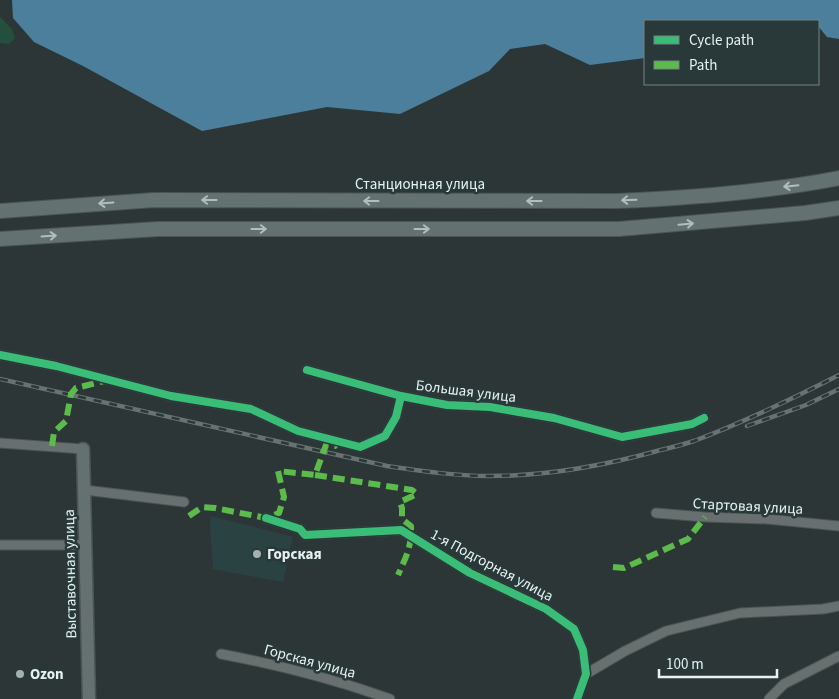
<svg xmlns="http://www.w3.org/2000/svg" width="839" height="699" font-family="'Source Sans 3',sans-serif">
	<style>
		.built { fill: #2b4243 }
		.green { fill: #244e3d }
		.water { fill: #4b7f9c }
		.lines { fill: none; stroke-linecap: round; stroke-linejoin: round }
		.street-casing { stroke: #4c5354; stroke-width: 11 }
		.secondary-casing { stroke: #4c5354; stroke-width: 15 }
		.primary-casing { stroke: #4c5354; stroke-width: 16 }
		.street { stroke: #686f6f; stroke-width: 9 }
		.secondary { stroke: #657170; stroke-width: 12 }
		.primary { stroke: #637271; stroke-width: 14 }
		.rail-casing { stroke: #697272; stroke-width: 4.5 }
		.rail { stroke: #29393a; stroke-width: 2.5; stroke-dasharray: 8; stroke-linecap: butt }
		.quiet { stroke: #5cbc4b; stroke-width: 6; stroke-dasharray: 12 6; stroke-linecap: butt }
		.cycleway-casing { stroke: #29393a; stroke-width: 11 }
		.cycleway { stroke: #3abd76; stroke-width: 8 }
		.oneway { stroke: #b2bebe }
		.poi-dot { fill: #a6b0b0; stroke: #29393a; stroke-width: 2 }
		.labels { text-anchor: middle; stroke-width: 5; stroke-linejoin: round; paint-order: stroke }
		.street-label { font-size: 15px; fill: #e7f1f1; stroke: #29393a }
		.poi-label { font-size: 15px; font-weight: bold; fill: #e7f1f1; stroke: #29393a; text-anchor: start }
	</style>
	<rect width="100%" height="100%" fill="#2d3636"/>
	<!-- built -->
	<path class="built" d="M211,516L293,537L283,582L213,569L210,526Z"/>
	<!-- green -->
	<path class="green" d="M0,17L12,29L15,38L9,44L0,43Z"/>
	<!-- water -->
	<path class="water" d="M12,0H839V39L827,37L818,26V21H645V58L590,65L545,44L510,49L489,71L400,114L327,107L202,131L83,66L34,42L13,18Z"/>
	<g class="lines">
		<defs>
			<path id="street" d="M0,355L56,366L171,396L251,409L298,431L360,447L385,436L396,417L401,396
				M307,370L401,396L447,405L490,407L554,418L622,437L692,424L704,418
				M0,443L83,449
				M85,490L184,502
				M656,513L705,517L767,519L839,526
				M266,518L300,529L305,535L401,530L470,573L546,609L574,629L583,650L586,674L577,699
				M0,545H85
				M221,654C279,665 334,679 390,699
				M586,674L625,651L666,631L740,613L823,609L839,606
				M769,699L784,684L839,656"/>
			<path id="secondary" d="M83,449L89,699"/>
			<path id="primary" d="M0,211L154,200L617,201C691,198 766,192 839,178
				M0,239L158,229H619L805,213L839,208"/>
		</defs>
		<!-- street casing -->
		<use href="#street" class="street-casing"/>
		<!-- secondary casing -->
		<use href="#secondary" class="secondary-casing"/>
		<!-- primary casing -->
		<use href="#primary" class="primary-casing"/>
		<!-- street -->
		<use href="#street" class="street"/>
		<!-- secondary -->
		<use href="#secondary" class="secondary"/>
		<!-- primary -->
		<use href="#primary" class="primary"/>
		<defs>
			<path id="rail" d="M0,379L387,466C421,471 455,476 489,476C546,476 603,466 657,451C669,448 682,445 694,441C744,422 792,399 839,375
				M747,426L806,405L839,389"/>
		</defs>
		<!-- rail casing -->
		<use href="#rail" class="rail-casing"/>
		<!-- rail -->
		<use href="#rail" class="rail"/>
		<!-- quiet -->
		<path class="quiet" d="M52,446L54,432L66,421L71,394L76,388L104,381
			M315,475L412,490L417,494L400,502L402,508V519L411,526C412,546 406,557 398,575
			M189,516L202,507L215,508L266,518L279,513L284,497L278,471L315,475L326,445L335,446L336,444
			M613,567L624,568L688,539L705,517"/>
		<defs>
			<path id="cycleway" d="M0,355L56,366L171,396L251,409L298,431L360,447L385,436L396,417L401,396
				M307,370L401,396L447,405L490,407L554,418L622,437L692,424L704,418
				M266,518L300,529L305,535L401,530L470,573L546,609L574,629L583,650L586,674L577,699"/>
		</defs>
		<!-- cycleway casing -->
		<use href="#cycleway" class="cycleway-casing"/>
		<!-- cycleway -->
		<use href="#cycleway" class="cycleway"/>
	</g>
	<!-- one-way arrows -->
	<defs><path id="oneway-shaft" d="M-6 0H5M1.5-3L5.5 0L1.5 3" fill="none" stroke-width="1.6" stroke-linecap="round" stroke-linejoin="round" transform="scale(1.25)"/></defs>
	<g class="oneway">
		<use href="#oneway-shaft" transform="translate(791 186) rotate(174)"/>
		<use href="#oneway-shaft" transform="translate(209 200) rotate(-180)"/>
		<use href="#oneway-shaft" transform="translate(629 200) rotate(178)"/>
		<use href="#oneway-shaft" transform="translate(371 201) rotate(180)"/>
		<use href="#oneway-shaft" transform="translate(534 201) rotate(-180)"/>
		<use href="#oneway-shaft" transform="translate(106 203) rotate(176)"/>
		<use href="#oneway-shaft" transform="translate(686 224) rotate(-5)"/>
		<use href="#oneway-shaft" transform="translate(259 229)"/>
		<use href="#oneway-shaft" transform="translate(422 229)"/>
		<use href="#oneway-shaft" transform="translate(49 236) rotate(-4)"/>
	</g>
	<!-- markers -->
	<g class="poi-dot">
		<circle cx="257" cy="554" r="5"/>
		<circle cx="20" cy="674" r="5"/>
	</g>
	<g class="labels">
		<!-- street labels -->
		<g class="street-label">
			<text x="420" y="189">Станционная улица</text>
			<text transform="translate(466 391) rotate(7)" y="5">Большая улица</text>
			<text transform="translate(748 506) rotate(3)" y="5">Стартовая улица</text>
			<text transform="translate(492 565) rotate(28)" y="5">1-я Подгорная улица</text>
			<text transform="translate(70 574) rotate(-91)" y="5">Выставочная улица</text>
			<text transform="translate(310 661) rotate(15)" y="5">Горская улица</text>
		</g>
		<!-- poi labels -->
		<g class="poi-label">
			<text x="267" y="559">Горская</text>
			<text x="30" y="679">Ozon</text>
		</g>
	</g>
	<!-- legend -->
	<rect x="644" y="20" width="175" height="65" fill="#29393a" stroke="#758383"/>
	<rect x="654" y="36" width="25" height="8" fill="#3abd76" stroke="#758383"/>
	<text x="689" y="45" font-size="15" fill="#e7f1f1">Cycle path</text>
	<rect x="654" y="61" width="25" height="8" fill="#5cbc4b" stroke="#758383"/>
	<text x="689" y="70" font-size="15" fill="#e7f1f1">Path</text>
	<!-- scale -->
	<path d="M659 669v8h118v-8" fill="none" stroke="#e7f1f1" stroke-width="2.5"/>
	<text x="666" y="669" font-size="15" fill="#e7f1f1" stroke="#29393a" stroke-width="4" paint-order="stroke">100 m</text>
</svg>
